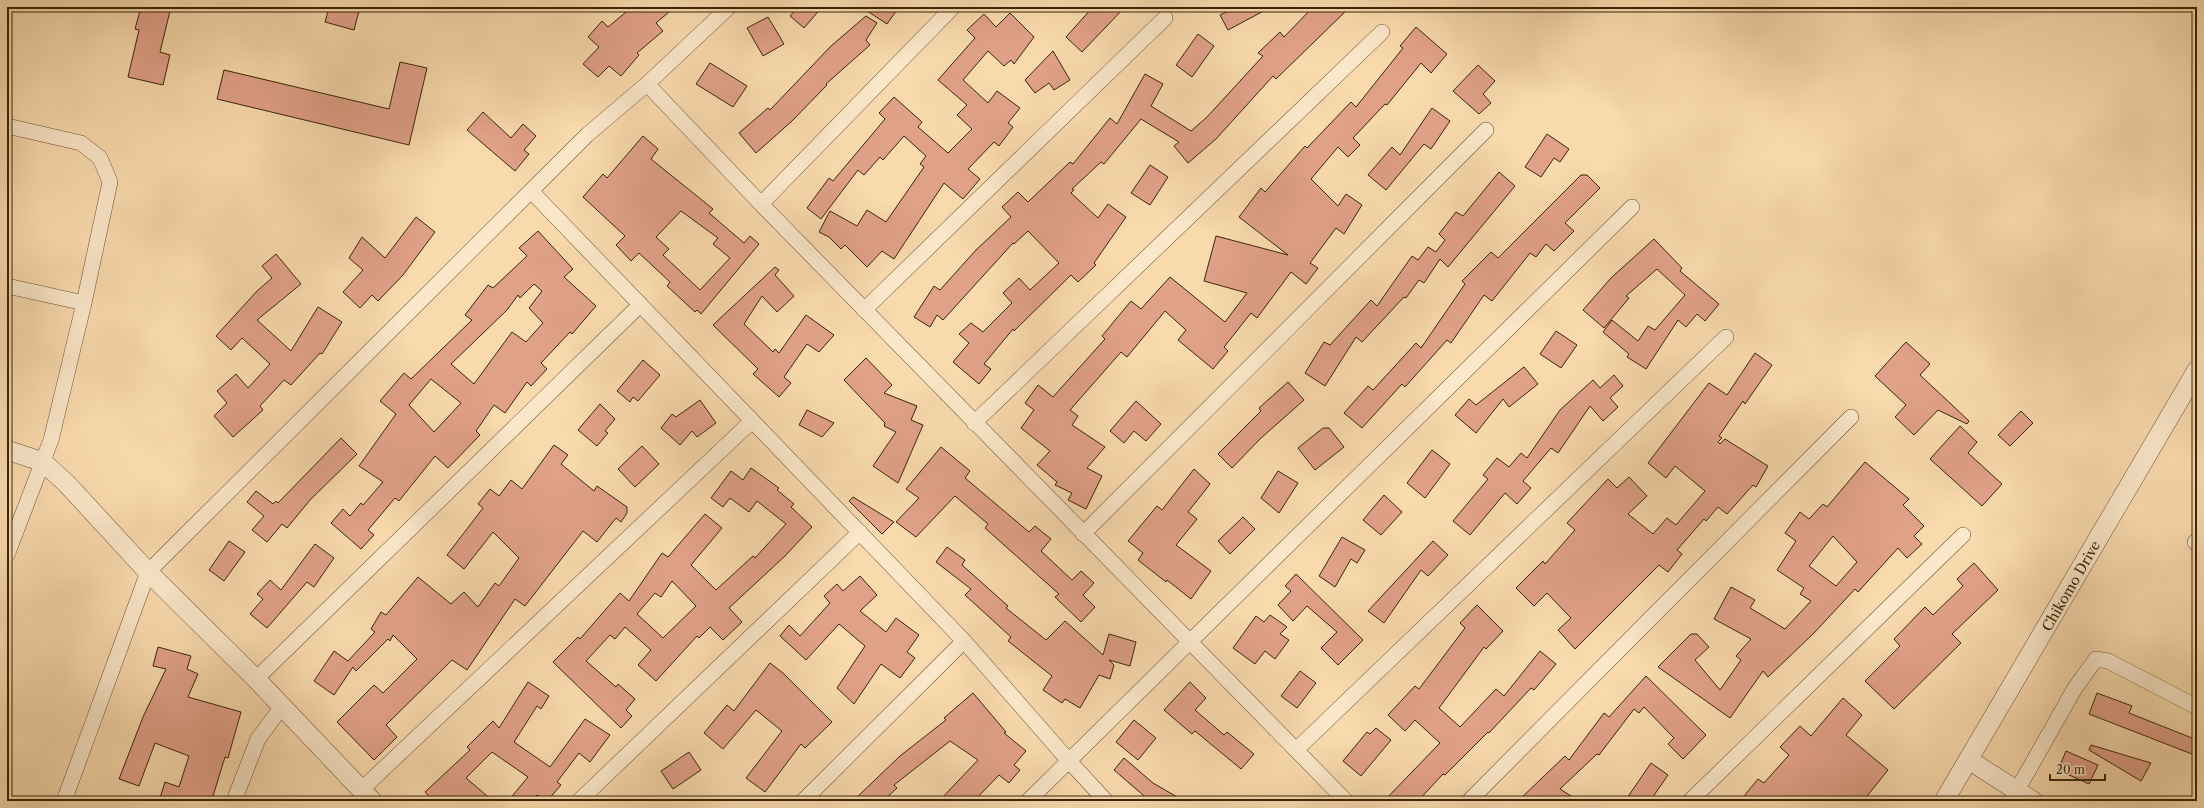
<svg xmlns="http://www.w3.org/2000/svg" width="2204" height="808" font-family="'Libre Caslon Text',serif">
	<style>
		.building { fill: #e0a189; stroke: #3a2508; fill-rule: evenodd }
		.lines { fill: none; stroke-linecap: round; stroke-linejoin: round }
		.minor-casing { stroke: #6a5231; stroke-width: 16 }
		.tertiary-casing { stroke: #6a5231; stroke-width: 20 }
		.minor { stroke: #fbe7ca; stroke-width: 15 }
		.tertiary { stroke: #fbe7ca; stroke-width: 19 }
		.labels { text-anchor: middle; stroke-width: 3; stroke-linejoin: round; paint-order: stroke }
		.street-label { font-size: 14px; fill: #3a2508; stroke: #fbe7ca }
	</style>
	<rect width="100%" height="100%" fill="#f9daad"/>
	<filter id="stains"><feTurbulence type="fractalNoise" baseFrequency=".005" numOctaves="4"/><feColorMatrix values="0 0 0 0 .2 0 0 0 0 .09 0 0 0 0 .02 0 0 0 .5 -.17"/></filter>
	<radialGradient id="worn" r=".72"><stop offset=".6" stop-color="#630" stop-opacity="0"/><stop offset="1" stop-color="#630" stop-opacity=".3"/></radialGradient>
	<!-- building -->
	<path class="building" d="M141,7H171L160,52L170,55L163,85L128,77L139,30L135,29Z
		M329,7H360L354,30L325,22Z
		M632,7H675L656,23L663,31L637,53L639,55L621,76L609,66L598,77L583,64L599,47L588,37L602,21L608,27Z
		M798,7H822L804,28L790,16Z
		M861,7H899L887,24Z
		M1093,7H1125L1082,52L1066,37Z
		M1236,7H1271L1228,30L1220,15Z
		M1313,7H1350L1276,79L1273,76L1216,139L1188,163L1174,146L1179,142L1141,119L1104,164L1101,162L1072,189L1074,190L1071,193L1098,218L1108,204L1126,217L1094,263L1096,265L1078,282L1071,275L1014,331L1013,329L984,364L991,369L979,384L953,362L969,343L959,334L971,323L983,332L1012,303L1003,293L1019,278L1030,290L1059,263L1028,231L1014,244L1013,243L943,320L937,315L930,327L914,317L934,286L940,290L976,250L1011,217L1002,207L1018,192L1028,202L1070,162L1073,164L1110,118L1117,124L1145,74L1163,84L1151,106L1191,131L1207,117L1263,56L1258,53L1280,32L1284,37Z
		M1010,13L1034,37L1014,64L1011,60L1004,66L988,51L963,80L988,103L997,91L1020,108L1008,123L1013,127L999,146L994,142L968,169L980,179L963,199L944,183L894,259L882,251L867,267L845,245L841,249L829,237L819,232L830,211L857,226L867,210L886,222L924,167L920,164L926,156L904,136L883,160L880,157L864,175L858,170L821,219L807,208L829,178L833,181L885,119L879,113L894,97L922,122L918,127L948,153L972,129L957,115L967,105L938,80L975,38L967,30L984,14L996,27Z
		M866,16L877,23L866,40L870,45L826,84L827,85L792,121L756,153L739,133L768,108L770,110L831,46Z
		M768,17L784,44L763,56L747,28Z
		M1416,27L1447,54L1431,73L1421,63L1387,105L1385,104L1353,138L1360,145L1348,157L1338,147L1311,179L1338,206L1346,194L1362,205L1344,234L1336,228L1310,263L1318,268L1306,284L1291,272L1257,318L1251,313L1224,347L1228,351L1213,369L1178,340L1186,330L1165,311L1127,357L1121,352L1070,410L1078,416L1072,425L1105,447L1087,468L1102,476L1086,509L1068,500L1072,493L1055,485L1057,482L1037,465L1050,451L1021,428L1034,410L1025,403L1038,385L1053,397L1105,339L1102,336L1131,301L1141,309L1170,277L1225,322L1247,293L1204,281L1216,236L1288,255L1239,217L1261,188L1265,192L1305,146L1307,148L1351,102L1356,107L1403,48L1400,46Z
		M1198,34L1214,46L1192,77L1176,65Z
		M1053,51L1070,80L1054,90L1049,83L1035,93L1025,80Z
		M400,62L427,68L409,145L217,99L224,70L389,109Z
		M710,63L747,86L733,107L696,84Z
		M1478,65L1495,81L1483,94L1491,103L1479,114L1453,91Z
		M1432,108L1450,121L1431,149L1424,144L1386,190L1368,175L1392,147L1400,155Z
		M483,112L511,138L523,124L536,136L524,150L529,154L515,171L467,130Z
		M1547,134L1569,149L1560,162L1554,158L1541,177L1525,167Z
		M643,136L658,149L651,159L713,209L709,213L744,243L750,236L759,244L701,314L697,310L695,312L667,286L670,282L639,253L631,261L616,245L625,236L583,197L603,174L607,178ZM681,211L718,238L713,244L730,258L700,290L663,255L669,249L656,237Z
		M1150,165L1168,177L1150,205L1131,193Z
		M1499,172L1515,186L1448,267L1440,259L1424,283L1419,280L1406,298L1404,297L1362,342L1356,337L1325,386L1305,373L1324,342L1330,345L1371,300L1377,306L1412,256L1418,260L1428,247L1436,252L1445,240L1439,234L1456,212L1463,216Z
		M1581,175H1587L1600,188L1565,223L1574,231L1554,251L1546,244L1536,257L1530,253L1492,301L1484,295L1451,343L1447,340L1405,387L1402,384L1362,428L1344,413L1368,386L1373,390L1416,343L1421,348L1465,284L1462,281L1491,252L1498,258Z
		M416,217L435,232L403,275L378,301L372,295L360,308L343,292L363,270L349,258L362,237L385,258Z
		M538,231L573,269L564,277L596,306L572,334L570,332L541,363L547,369L531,386L527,382L505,413L494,405L476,431L480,435L448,468L435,456L399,501L395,498L368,530L374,535L361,549L331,523L343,509L350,516L361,503L363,505L383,482L359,466L396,414L380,401L404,373L411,379L472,320L465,315L488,285L493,288L527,256L519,248ZM534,284L542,291L529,308L543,323L526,342L512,332L474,384L451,364L507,310L518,295L520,298ZM431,379L461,403L434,432L409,405Z
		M1654,239L1682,268L1680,271L1719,304L1705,321L1697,314L1686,327L1678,320L1646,369L1627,357L1629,354L1603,332L1612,320L1638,341L1648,326L1655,330L1685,295L1657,269L1626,296L1629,298L1604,328L1583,310L1611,278Z
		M276,254L301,284L257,320L291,351L318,307L342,322L322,354L320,353L291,385L284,380L260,406L263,410L233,437L214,416L227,403L217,391L236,374L248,388L270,364L242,338L231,350L216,336L257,291L272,278L262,266Z
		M775,267L779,270L775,275L794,296L777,312L762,296L744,324L773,352L775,349L779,353L806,315L834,335L819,352L807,344L784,377L791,383L779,397L753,374L758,369L713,325Z
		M1556,331L1577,345L1561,368L1540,354Z
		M1906,342L1930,364L1920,375L1969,421L1967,424L1938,410L1914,435L1895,417L1906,405L1875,376Z
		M1755,353L1772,365L1745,404L1743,401L1719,436L1722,438L1718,442L1720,444L1725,439L1768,466L1756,487L1753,485L1727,514L1718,507L1706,521L1704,519L1677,550L1682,554L1668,572L1659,565L1575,649L1558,630L1571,618L1547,593L1534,606L1516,588L1543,561L1545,564L1575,530L1567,523L1608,479L1617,488L1629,477L1647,496L1628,514L1653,534L1667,518L1676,525L1705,491L1675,466L1666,478L1648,463L1709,383L1727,395Z
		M866,358L892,385L884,393L917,406L911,420L923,425L898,483L873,466L896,432L884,426L885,423L844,380Z
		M643,360L660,375L638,401L633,397L630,402L617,391Z
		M1524,367L1538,384L1509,407L1503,399L1476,433L1455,415L1469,399L1476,405Z
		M1614,375L1623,386L1610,398L1618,407L1603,421L1590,406L1558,453L1551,448L1523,481L1531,488L1517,504L1505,493L1470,535L1453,521L1488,479L1483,475L1497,458L1509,467L1521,453L1527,458L1560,410L1593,380L1600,388Z
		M1288,382L1304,400L1260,439L1232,468L1218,454L1261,411L1259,408Z
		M700,400L716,423L697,437L692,431L680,445L661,428L672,414L676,417Z
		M1136,401L1161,424L1146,441L1134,431L1124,443L1110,431Z
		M600,404L615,419L605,431L608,433L597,446L578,430Z
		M807,410L834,423L822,437L799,425Z
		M2021,411L2033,423L2010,446L1998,435Z
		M1960,426L1977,442L1968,453L2002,484L1982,506L1930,459Z
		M1323,428H1329L1344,447L1315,470L1298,448Z
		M341,438L357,454L310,500L287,528L282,524L267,542L252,530L264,516L247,502L256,491L273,504L276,501L278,503Z
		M554,445L568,455L561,464L594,491L597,486L627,507V513L621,522L616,518L597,542L583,531L525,606L515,599L467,670L452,660L386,725L397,737L374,760L337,722L374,685L383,693L417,659L393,635L390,641L388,639L356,671L353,667L334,695L314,681L334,651L348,661L375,632L371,629L381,612L386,615L418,577L451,604L464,592L478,607L495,583L499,586L519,558L493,532L464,569L447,555L483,508L478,504L490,489L499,496L511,480L522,489Z
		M642,446L659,464L635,487L618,469Z
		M941,447L970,471L965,478L1029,532L1035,526L1051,539L1041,551L1072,580L1081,571L1094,583L1083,595L1095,607L1081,622L1055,597L1059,594L985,528L988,524L955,496L916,537L896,522L919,498L906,489Z
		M1432,450L1450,464L1425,498L1407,483Z
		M1865,462L1909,499L1903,505L1924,526L1914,536L1922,544L1907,558L1898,548L1858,592L1855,589L1814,633L1768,677L1763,671L1730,718L1658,667L1691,634H1697L1709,647L1695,660L1720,690L1741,660L1736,656L1751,639L1714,619L1731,587L1755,600L1750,608L1785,629L1811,601L1800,594L1804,588L1777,570L1796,541L1785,533L1800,512L1809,519L1823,504L1827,507ZM1833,536L1857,562L1836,586L1809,566Z
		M751,468L779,488L777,490L794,504L791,507L812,527L785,556L729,608L742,622L723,640L710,627L699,638L697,636L656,681L638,665L651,650L625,627L615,639L610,635L586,661L616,687L618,684L635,699L626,710L632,716L621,728L553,662L578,637L580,639L620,593L629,601L662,553L668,557L705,514L722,528L691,565L716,590L753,556L755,558L786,524L757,501L749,512L730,498L723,507L711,498L731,471L743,480ZM672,581L696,606L663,638L637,614L655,593L661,597Z
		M1194,469L1210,484L1188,512L1197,519L1176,545L1211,571L1191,599L1167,580L1166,582L1138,560L1143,553L1128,541L1157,506L1162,510Z
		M1278,471L1298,483L1279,513L1261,498Z
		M1384,495L1402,512L1381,535L1363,520Z
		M853,497L894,522L882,534L849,501Z
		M1243,517L1255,529L1230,554L1218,541Z
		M1342,537L1365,550L1357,563L1351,559L1335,587L1319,576Z
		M229,541L245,552L224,581L209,570Z
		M1433,541L1448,555L1428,576L1421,570L1384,623L1368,611Z
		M315,544L334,558L314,587L307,582L267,628L250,614L263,599L257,594L270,580L281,590Z
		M947,547L965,560L962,565L1008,606L1006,608L1046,640L1065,621L1103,655L1109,634L1136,642L1130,666L1109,660L1114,665L1110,679L1099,675L1080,708L1065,699L1062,703L1043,690L1052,676L1008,641L1011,637L965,595L971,589L936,562Z
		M1974,563L1998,590L1952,634L1961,643L1894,709L1865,681L1900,646L1894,639L1925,607L1933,615L1963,586L1957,579Z
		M1296,574L1363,640L1338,665L1321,648L1337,632L1307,606L1293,621L1278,605L1291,591L1285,586Z
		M860,576L877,595L860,611L886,632L896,618L919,635L907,652L915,658L900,678L881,664L854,704L837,688L865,646L839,624L806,660L780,636L789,625L800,636L830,603L824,596L837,584L843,591Z
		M1477,605L1503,631L1486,649L1484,647L1439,708L1460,727L1496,689L1504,696L1540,651L1556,664L1534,690L1531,688L1489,733L1488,732L1445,775L1443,774L1418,801H1384L1440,743L1415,720L1405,731L1388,715L1415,686L1419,689L1465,628L1460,623Z
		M1270,615L1287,627L1280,634L1289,640L1275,659L1265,651L1255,664L1233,648L1256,616L1264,622Z
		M158,647L191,656L187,669L198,674L188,697L241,712L228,758L225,757L213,796L215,797V801H159L165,782L179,787L189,756L155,743L139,786L119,779L143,717L166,669L153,666Z
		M770,663L783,673L832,722L805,748L801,744L765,792L746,778L782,731L756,710L723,749L704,733L727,705L734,711Z
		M1300,671L1316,683L1297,708L1281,696Z
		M1646,676L1706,735L1683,759L1668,744L1674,738L1644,707L1639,713L1634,709L1599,755L1597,754L1560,789L1579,801H1518L1565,756L1569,760L1604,713L1609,717Z
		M528,682L549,696L541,709L537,706L514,742L550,767L585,719L610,735L590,762L579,753L557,782L561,785L547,801L537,795L532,801H508L528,777L492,752L466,778L493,801H433L425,792L470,750L467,747L493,721L499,728Z
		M1190,682L1206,698L1195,710L1224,735L1227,732L1254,754L1241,769L1195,731L1192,734L1164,710Z
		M973,693L1006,732L1004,733L1026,751L1014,765L1020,770L1009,783L999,775L974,801H939L978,760L950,741L894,785L897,788L883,801H853L900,756L946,720L944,718Z
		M2097,693L2132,706L2129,713L2197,740V756L2089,714Z
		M1843,698L1862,715L1846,735L1888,770L1863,801H1740L1758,779L1764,783L1789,755L1780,747L1800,726L1811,736Z
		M1134,720L1156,738L1138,760L1116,742Z
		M1376,728L1391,740L1361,776L1343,761L1367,732L1370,734Z
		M2091,745L2151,763L2141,781L2089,750Z
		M2066,751L2098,765L2089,784L2058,770Z
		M689,752L701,770L673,789L661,771Z
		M1124,758L1153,783L1184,801H1150L1114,770Z
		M1651,763L1668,775L1650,801H1625Z"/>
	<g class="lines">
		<defs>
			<path id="minor" d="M647,84L761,204L1346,801
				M7,126L81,143L100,158L110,182L84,303L51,440L7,555
				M532,192L964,641L1069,761L1106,801
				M761,204L953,7
				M7,286L84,303
				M864,310L1165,18
				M974,423L1382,32
				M1083,534L1486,130
				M2195,542L2197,544
				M256,679L640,305
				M1296,750L1726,337
				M361,790L752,421
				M64,801L148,572L587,135L647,84L729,7
				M234,801L258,739L281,708
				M579,801L860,532
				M803,801L964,641
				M1028,801L1632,207
				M1469,801L1851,417
				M1690,801L1963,535
				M2011,801L2075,688L2096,659L2108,661L2197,707"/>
			<path id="tertiary" d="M7,450L43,462L67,484L148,572L256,679L372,801
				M1969,760L2033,801
				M1944,801L2197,370"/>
		</defs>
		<!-- minor casing -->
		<use href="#minor" class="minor-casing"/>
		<!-- tertiary casing -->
		<use href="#tertiary" class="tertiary-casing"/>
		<!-- minor -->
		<use href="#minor" class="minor"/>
		<!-- tertiary -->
		<use href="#tertiary" class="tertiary"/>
	</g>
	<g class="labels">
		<!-- street labels -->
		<g class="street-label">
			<text transform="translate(2071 586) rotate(-60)" y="5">Chikomo Drive</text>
		</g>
	</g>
	<!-- margin -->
	<rect width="2204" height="808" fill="none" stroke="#f9daad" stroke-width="24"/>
	<rect x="8" y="8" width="2188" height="792" fill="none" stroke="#3a2508" stroke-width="2"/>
	<rect x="12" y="12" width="2180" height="784" fill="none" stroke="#3a2508"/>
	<!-- scale -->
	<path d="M2050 774v6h55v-6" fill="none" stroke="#3a2508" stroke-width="2"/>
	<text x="2056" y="774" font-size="12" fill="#3a2508" stroke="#fbe7ca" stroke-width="3" paint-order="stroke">20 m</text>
	<rect width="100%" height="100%" filter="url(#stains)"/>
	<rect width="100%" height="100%" fill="url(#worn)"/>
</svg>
